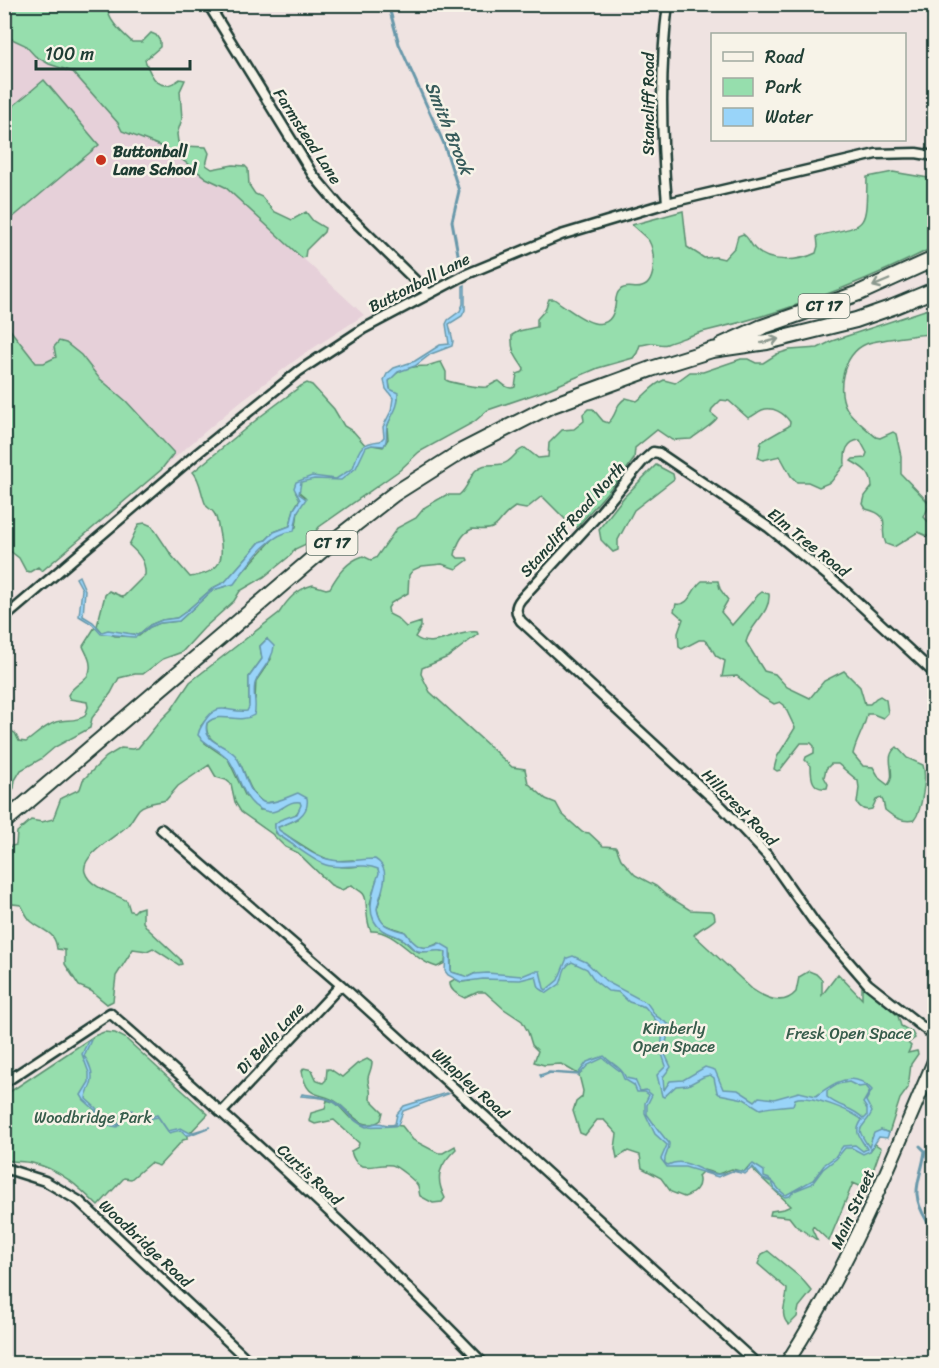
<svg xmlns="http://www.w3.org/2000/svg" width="939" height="1368" font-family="Sriracha,sans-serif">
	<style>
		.built { fill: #e6d0d9 }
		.green { fill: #96dead; stroke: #5a8e70; stroke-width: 1.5; fill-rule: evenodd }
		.water { fill: #99d4f9; stroke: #6898aa; stroke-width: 1.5; fill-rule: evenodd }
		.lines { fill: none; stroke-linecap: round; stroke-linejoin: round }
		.stream { stroke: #6898aa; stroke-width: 3 }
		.minor-casing { stroke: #1f3d34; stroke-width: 13 }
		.secondary-casing { stroke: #1f3d34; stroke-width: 16 }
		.primary-casing { stroke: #1f3d34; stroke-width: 18 }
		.minor { stroke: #f7f3e8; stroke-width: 8 }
		.secondary { stroke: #f7f3e8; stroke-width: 12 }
		.primary { stroke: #f7f3e8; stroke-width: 14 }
		.oneway { stroke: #8b988e }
		.poi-dot { fill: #c8321e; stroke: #f7f3e8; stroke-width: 2 }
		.labels { text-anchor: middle; stroke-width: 5; stroke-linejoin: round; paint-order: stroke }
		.shield { fill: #f7f3e8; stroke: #60746a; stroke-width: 1.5 }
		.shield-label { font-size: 15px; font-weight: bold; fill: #1f3d34 }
		.street-label { font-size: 16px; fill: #1f3d34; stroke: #f7f3e8 }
		.poi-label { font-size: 16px; font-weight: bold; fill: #1f3d34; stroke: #f7f3e8; text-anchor: start }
		.park-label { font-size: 16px; fill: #375d4c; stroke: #f7f3e8 }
		.water-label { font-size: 18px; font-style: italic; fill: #375b5b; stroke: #f7f3e8 }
	</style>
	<rect width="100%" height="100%" fill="#efe3e1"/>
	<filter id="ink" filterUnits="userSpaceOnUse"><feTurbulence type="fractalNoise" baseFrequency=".0167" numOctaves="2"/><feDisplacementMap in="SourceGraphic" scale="12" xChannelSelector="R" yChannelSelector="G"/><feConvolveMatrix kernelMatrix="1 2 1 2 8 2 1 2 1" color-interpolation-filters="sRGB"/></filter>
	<g filter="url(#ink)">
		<!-- built -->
		<path class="built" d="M4,5H30L364,315L301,356L241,401L42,571L5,536Z"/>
		<!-- green -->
		<path class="green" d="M5,4L107,5C107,20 121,32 132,42H142L151,33L156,35L160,41V47L145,60C151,78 160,94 180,79L185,80L180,91L182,119L177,134L178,142L184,146L206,147L209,153L206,165L212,169L233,165L245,166L248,169L249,185L255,194L262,197L273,211L292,220L306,212L313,221L325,228L324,232L306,250L305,257L302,258L225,187L206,178L168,149L122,131L118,123L73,72L49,64L35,56L25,45L12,39L5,38Z
			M44,80L99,145L5,224V113Z
			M893,172L934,179V247C862,283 784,313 706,331C692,334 679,340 667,344C661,346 658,343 653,343C648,343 645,345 640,345L637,353L633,358L598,368L544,391L488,410L474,422L419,452L400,470L319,527L306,544L295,549L291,555L264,577L240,591L234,601L204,628L182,652L163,659L143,674H135L119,678L111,693L92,718L90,728L55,747L41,759L21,770L15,780L14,788L5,801L4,735L11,731L15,733L19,741L26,742C36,735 44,726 56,722C66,719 76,722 85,716L88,707L87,702L70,699L68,695C74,683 92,680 90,665C90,658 85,652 83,646L95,627L103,634L108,633L115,636H139L150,627L160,623L179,621L213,590L230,584L237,578L275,537L296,527L298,511L305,497L299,492H296L300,499L294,509L290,526L274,532L266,540L260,542L225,582L213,588L184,613L177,618L162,620L150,625L138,635L108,631L102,632L97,626L105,595L109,591L123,597L145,575C146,561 139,554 129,545L139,524L145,523L152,526L172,556L190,577C222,572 225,560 219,531C218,526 217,517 214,513C211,508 207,509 205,503C201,493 200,479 193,472L261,416L301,386L307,383L312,385L334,409L344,426L354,432L366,446L372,445L383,447L388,439L387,427L398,398L390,389L389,381C398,368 413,366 427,366C432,365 437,362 441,362L446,372V380C451,383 479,388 486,387C491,386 494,382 499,381C504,385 508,390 515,387L517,374L523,372L524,369C516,356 511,353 512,335L519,331L537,327V319L545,310L549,299H554C572,311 607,343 615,307C616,301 615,294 620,290C627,284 635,290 642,287C657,283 655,252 649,241C645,236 637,230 632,225L683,211L687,247L704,258L716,257L724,259L735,247L738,236L743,234C749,238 750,244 755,249C769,264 800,261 816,253L818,246L817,236C868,224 866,232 867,177Z
			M934,307V334C923,334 875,340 866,344C843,353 834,393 849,412C856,421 867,429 876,437L880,438L893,432L896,434L901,456V474L928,502L929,506L924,517L934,528V539L918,532L894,547L886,544C877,526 896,517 866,509L863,504L865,496L872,487C872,473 862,467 851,461L853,459L865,458L867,453L860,440C846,441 844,453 845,464L831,482L819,487L808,482H797L791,476L780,456L763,460L758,458L761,442L789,426L790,422C784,413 773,406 762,410C757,412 754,416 748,418L729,401L721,400L712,409L711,413L717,418C715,423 697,434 691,439L672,440L657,430L635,448L634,459L624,473L577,527L572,526L542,496L526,509L515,507C493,521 504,532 472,529C461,534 457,544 455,555L458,558H467L468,560L456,569L442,564L422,566L413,570L409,575L408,593L391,603L388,608L389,614L397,618L406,627L421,622V627L415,637C433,651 460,629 477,632L478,634L448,657L422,668L421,674L430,692L512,767L525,769L528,783L546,799L556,803L562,814L582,832L589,833L603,846L616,847L621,859L635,875L656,886L666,895L690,910L710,911L714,913L715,919C709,926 700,927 694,935L752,989C765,998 783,1007 796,992L799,977L809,971L816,974L822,980V995L838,974L862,999V987L866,986L898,1016L901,1026L912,1032L915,1038L908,1043L911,1046L908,1053L917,1051L918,1054L911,1064L908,1088L900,1099L889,1133L881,1130L872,1138L870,1151L875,1144L881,1148L870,1179L862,1187L853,1183L829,1241L813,1226L812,1229L817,1240L796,1226L789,1217L770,1215L771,1211L784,1209L791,1206L749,1166L744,1172L732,1169L718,1174L704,1170L698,1176C702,1186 694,1194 684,1197L671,1192L661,1178L642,1168L640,1155L628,1151L617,1158L615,1148L617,1134L604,1120H597L585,1135L580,1133L573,1111L576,1102L582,1097L583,1091L579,1075L581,1073L580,1072L578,1074L561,1064L544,1065L534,1062L538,1051L532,1045L528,1032L522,1021L504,1009L485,992H478L465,998C458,995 449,990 450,982L455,979L461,982L470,981L474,974L468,977L451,972V954L438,943C431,948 419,950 412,942C408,938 409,934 403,931C388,925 381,929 377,909L382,892L376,882L370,904L384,931L402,939L413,949L419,952L439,950L446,952L445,963L437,967C413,961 396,930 371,931C365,921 368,900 364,895C362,891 355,889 352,885L342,890L331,885L298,853L285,847L272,834L241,812L235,802L231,784L226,780L216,777L209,765L178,786L166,800C157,803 147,802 139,809C135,814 132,820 128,825C119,835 80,855 85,872C89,887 115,894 127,901L130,911L134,912L137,909L143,907V922L147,928L180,959L182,964L179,965L153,948L147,951L133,949L116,976L113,1001L107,1004L91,991L79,986L65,964V950L57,949C55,931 44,932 32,922C26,917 25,911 21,905L5,903L4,848L16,845L17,832L31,820L42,822L53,819L61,798L80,789L83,780L106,757L121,748L132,749L138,748L160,721L172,709L190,682L279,613C288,599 297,589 313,585L326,589L330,588C338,574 346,562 363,556L371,560L376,558L397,528L416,518L425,507L446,495H459C468,488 469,478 475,471C484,462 492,466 502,464C513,462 515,450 525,448L538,458L548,457L549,443L562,430L574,429L584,421L583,414L588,409H593L603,421L608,423C618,414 614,405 626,398L637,401C647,394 652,385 664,380L675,383L690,372H703L741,359H748L756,363H763L777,354L790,350L818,348L832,341ZM267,639L271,659L256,681L255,699L249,704V677L262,659L260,646ZM226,709L225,717H215L207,723C203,742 225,745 235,756C247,769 245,790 264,803L272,802L286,804L282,808L260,810L245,795L228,759L205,743L201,726L205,721ZM299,810L298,819L278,827V830L316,854L327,859L334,861L353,860L359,866C326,872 303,850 276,833L275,824C282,818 295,819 299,810Z
			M4,322L36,363H44L56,357L54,347L59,341L66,343L81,355L99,378L126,401L174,453L161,470L42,571L38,567L30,572L26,571L19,558L5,547Z
			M656,465L673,474L674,479L634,510L618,540V550L613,552L601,540L599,529L624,497Z
			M702,581H718L720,589L728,600L721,612L732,625L758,595L762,592L769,594C771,613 750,624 746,642L764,671L775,674L787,687L810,698L824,681L844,671L860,687L865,704H870L876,698L880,696L886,700L888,713L883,718L873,714H867C865,728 856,740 853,754L863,766L873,767L880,779L888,785C898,773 882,757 897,747L907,758L923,765C927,776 922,811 914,820C903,823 893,817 885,810L883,801L881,798L876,800L872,809C865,811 861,809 857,803L859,788L858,781L838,764H831L826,769L824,777L828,784L827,788C812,790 811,778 811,766L805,760L806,757L814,753V746L811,743H801L780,770L777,771L774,769L777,757L795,728L784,705L780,702L774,704L759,695L737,676L722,677L725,661L716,656L709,644L704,640H699L682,649L679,647L678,633L683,619L674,611L676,604C690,607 692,588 702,581Z
			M104,1032L115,1033L125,1038L208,1114L187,1136V1139L183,1140L159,1166L150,1163L131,1179L124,1178L98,1206C79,1187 60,1169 32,1163C23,1161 14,1162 5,1160V1095L94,1036Z
			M367,1059L372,1062C372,1068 369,1073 368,1078C368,1088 372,1088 370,1099L383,1112L381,1120C363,1133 351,1113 338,1103C321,1090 307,1102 302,1071L304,1068L312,1070L317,1081L323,1083L326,1080L327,1069H330L342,1077L357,1064Z
			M327,1100L336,1103L349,1117L370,1127C374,1125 397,1125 402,1126L413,1140L438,1153H443L455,1146L456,1149C440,1164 434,1177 445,1198L442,1202L433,1203L420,1196C419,1193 419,1189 418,1186C416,1181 396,1166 392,1165C377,1162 357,1177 351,1151L358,1147L359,1143L334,1120L315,1124L309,1121L311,1113L325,1109Z
			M768,1251L801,1278L812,1291L799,1307L797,1317L789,1325C778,1315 787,1302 787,1289L758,1264L762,1254Z"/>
		<!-- water -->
		<path class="water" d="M465,285V310L462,316L449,324L453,341L452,346L431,354L415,366L398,372L389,381L390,389L398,393C399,410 391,414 387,427C385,435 389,437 384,446L372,445L366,447L356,468L341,480L314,479L301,482L299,494L306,499L298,511L294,531C268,533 248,565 234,584L213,590L179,621L160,623L150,627L136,637C126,637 110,633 101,634L92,624L79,616L82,589L76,578L79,576L85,590L83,616L93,622L102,632L108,630L138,635L150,625L162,620L177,618L184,613L213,588L225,582L260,542L266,540L274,532L290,526L294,509L300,500L294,488L296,482L312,476L336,479L353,468C359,450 359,443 380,441L384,437L383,427L391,411L393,398L386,389L384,380L387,374L394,368L415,361L440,345L449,344L446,324L448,320L460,311L463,304V286Z
			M267,639L274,646C273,660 262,668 256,681C251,691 258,704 254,715C239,725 221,710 207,723C202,743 225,744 235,755C246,769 246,793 263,802C270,806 290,796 298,793L307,798C310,816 292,822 278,827L279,830C295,840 312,857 332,860C345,863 361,859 375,859C394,870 380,892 377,909C380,927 390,928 405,932C416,947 422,952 440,943L450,949L451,972L468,977L474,974L487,973L522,976L534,971H540L544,988L546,990L558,980L567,958L573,956L586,962L607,982L647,1003L656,1016L670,1025L664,1052L671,1067L663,1077L664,1090L670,1081L683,1080L705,1067L715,1070L723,1089L738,1090L755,1101L759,1097L774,1099L799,1092L816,1096C833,1083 854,1069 872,1090L866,1101L872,1112C862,1133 853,1123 869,1147L874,1133L881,1130L889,1133L887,1138L879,1137L870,1151L863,1154L852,1148H845L836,1159L823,1169L812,1184L794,1191L790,1196L785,1197L775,1190L772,1182L763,1179L753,1167L745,1174L732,1171L718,1177L685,1167H667L661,1159L667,1145L655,1134L645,1113V1103L649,1095L645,1092H637L634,1085L624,1079L621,1072L603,1058L588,1065L579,1075L550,1073L541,1077L540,1075L549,1072L578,1074L587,1062L604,1056C612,1065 621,1066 626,1078L635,1080L640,1091L646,1090L652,1095L647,1105V1114C654,1124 660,1133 669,1143C670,1151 663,1156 665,1163L668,1165C687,1155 702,1176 720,1174C732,1173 731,1168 744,1172L753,1164L764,1171V1177C776,1180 776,1190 786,1195L813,1180L825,1164L835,1157L843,1146L855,1145L863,1151L867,1149C860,1137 853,1133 862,1120C852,1111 807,1093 795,1099L793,1105C789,1105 763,1108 760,1109L744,1099L719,1094L717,1092L714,1078L710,1075L703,1077L688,1085L676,1086L664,1097L662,1096L657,1075L666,1066L661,1051L663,1029L645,1007L629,1002L618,992L608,991L595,981L587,969L572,962C562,967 564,976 560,984L547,993L539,988L536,976L520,980L483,979L461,982L448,975L445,971L446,952C436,948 428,954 418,951C412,950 409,943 404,940C397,935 389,934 382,930C363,916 373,891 379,873L378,869C362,862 343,870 326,865C314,862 291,842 278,835L275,830V824L280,820L297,814L301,805L300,802C287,800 282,812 270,812C242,809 242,776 228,759C220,749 206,746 198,735C199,729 201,727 204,722C218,700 227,713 247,711L249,707V677L262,659L260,646ZM849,1082L859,1087L866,1086L870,1091L863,1103L867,1109V1116L864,1119C851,1106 839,1108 827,1097V1091L838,1084Z
			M91,1040L84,1056C90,1063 94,1075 91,1084C89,1090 86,1093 86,1099L96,1108L101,1121L117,1125L132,1110L136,1117L142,1120L157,1115L168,1131L181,1128L190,1133L210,1127L190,1135H186L181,1130L169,1133L158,1117L139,1121L131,1112L117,1127L100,1123L95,1110L84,1100L81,1095L89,1082V1073L82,1054L88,1041Z
			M446,1093L448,1094L403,1111L398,1125C388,1128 378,1125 366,1127C349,1120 347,1110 335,1103C326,1097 312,1097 301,1096L302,1094C313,1095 323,1096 334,1101C346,1106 353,1124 368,1125C371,1125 374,1123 377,1123C385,1123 387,1127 395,1124L397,1114L404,1106Z"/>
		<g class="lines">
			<!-- stream -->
			<path class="stream" d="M388,4L399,44L444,144L459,191L452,221L460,265
				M920,1146L925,1151C921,1182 908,1190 927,1221L934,1223"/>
			<defs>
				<path id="minor" d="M208,4L313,175L340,207L428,293
					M667,203C661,137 659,71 668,4
					M4,618L193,457L299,371L363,329L467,274L561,235L667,203L876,154L916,153L934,156
					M934,673L840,586L768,527L659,453L653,452L642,462L598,515L521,599C515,606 515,613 521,621L722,807L767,855L815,923L868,984L934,1036
					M161,829L341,985L757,1364
					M4,1083L110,1013C238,1126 365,1241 484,1364
					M222,1112L341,985
					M4,1168L45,1181L79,1201L252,1364"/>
				<path id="secondary" d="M786,1364C848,1269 890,1165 934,1061"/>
				<path id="primary" d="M722,345L762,327L859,293L934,259
					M4,822L326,547L394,494L462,451L550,406L651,369L712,350L767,342L856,320L893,307L934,290"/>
			</defs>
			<!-- minor casing -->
			<use href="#minor" class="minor-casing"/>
			<!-- secondary casing -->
			<use href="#secondary" class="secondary-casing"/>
			<!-- primary casing -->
			<use href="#primary" class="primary-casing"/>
			<!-- minor -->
			<use href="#minor" class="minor"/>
			<!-- secondary -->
			<use href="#secondary" class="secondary"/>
			<!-- primary -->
			<use href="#primary" class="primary"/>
		</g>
		<!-- one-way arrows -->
		<defs><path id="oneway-shaft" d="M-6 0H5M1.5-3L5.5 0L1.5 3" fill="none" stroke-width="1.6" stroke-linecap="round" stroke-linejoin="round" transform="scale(1.5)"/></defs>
		<g class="oneway">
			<use href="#oneway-shaft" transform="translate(881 283) rotate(157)"/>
			<use href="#oneway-shaft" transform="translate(770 341) rotate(-13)"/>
		</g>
	</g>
	<!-- markers -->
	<circle class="poi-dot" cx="101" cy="160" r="6"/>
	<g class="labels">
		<!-- shield labels -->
		<g class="shield">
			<rect x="798.5" y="294" width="51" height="24" rx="4.5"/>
			<rect x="306.5" y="531" width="51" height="24" rx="4.5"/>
		</g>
		<g class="shield-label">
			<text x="824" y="311">CT 17</text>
			<text x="332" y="548">CT 17</text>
		</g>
		<!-- street labels -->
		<g class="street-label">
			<text transform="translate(648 104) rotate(-90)" y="6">Stancliff Road</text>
			<text transform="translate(308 136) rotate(57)" y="6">Farmstead Lane</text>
			<text transform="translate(419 282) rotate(-27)" y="6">Buttonball Lane</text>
			<text transform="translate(572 519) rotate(-48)" y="6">Stancliff Road North</text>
			<text transform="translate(809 542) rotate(39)" y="6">Elm Tree Road</text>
			<text transform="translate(740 807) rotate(46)" y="6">Hillcrest Road</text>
			<text transform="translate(270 1038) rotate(-47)" y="6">Di Bella Lane</text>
			<text transform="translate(471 1083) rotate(42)" y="6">Whapley Road</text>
			<text transform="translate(310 1174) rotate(43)" y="6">Curtis Road</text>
			<text transform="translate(852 1209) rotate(-66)" y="6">Main Street</text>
			<text transform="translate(146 1243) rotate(43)" y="6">Woodbridge Road</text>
		</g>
		<!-- poi labels -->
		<g class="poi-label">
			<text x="113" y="157">Buttonball<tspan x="113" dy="18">Lane School</tspan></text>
		</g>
		<!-- park labels -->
		<g class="park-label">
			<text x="674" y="1034">Kimberly<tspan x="674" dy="18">Open Space</tspan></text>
			<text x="849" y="1039">Fresk Open Space</text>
			<text x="93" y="1123">Woodbridge Park</text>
		</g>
		<!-- water labels -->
		<g class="water-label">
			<text transform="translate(449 128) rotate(68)" y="6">Smith Brook</text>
		</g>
	</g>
	<!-- margin -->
	<rect width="939" height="1368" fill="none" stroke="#f7f3e8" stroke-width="24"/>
	<rect x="12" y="12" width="915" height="1344" fill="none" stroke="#1f3d34" stroke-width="2" filter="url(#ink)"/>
	<!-- legend -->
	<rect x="711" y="33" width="195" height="108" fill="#f7f3e8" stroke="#a1aaa0" stroke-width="1.5"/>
	<rect x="723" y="52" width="30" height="9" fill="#f7f3e8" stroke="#a1aaa0" stroke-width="1.5"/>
	<text x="765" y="63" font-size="18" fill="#1f3d34">Road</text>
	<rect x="723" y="78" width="30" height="18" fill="#96dead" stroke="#a1aaa0" stroke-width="1.5"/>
	<text x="765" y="93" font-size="18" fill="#1f3d34">Park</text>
	<rect x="723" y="108" width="30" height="18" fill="#99d4f9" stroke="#a1aaa0" stroke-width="1.5"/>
	<text x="765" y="123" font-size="18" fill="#1f3d34">Water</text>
	<!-- scale -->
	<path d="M36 60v9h154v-9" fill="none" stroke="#1f3d34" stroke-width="3"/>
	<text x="45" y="60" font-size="18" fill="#1f3d34" stroke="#f7f3e8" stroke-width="4.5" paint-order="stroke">100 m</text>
</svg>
